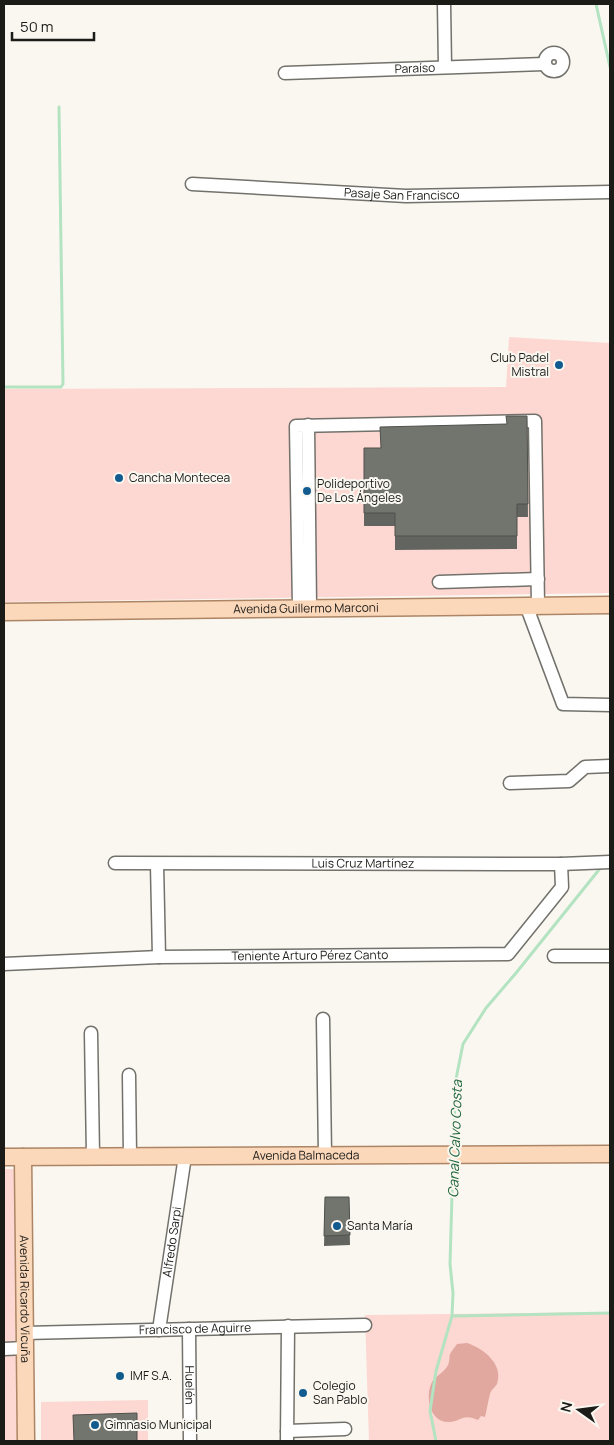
<svg xmlns="http://www.w3.org/2000/svg" width="614" height="1445" font-family="Manrope,sans-serif">
	<style>
		.green { fill: #fdd7d1 }
		.forest { fill: #e0a89f }
		.lines { fill: none; stroke-linecap: round; stroke-linejoin: round }
		.stream { stroke: #b3e3c0; stroke-width: 3 }
		.minor-casing { stroke: #72716b; stroke-width: 15 }
		.major-casing { stroke: #ac8564; stroke-width: 19 }
		.minor { stroke: #fff; stroke-width: 12 }
		.major { stroke: #fcd8bb; stroke-width: 16 }
		.wall { fill: #62645f }
		.building { fill: #72746e; stroke: #50514d }
		.poi-dot { fill: #125b8f; stroke: #faf7f1; stroke-width: 2 }
		.labels { text-anchor: middle; stroke-width: 4; stroke-linejoin: round; paint-order: stroke }
		.street-label { font-size: 12px; fill: #1b1b18; stroke: #faf7f1 }
		.poi-label { font-size: 12px; fill: #1b1b18; stroke: #faf7f1; text-anchor: start }
		.water-label { font-size: 14px; font-style: italic; fill: #20663c; stroke: #faf7f1 }
	</style>
	<rect width="100%" height="100%" fill="#faf7f1"/>
	<!-- green -->
	<path class="green" d="M509,337L610,343V593L4,602V389L506,387Z
		M4,1169H21L24,1441H4Z
		M610,1312V1441H369L365,1315Z
		M148,1400V1441H41V1402Z"/>
	<!-- forest -->
	<path class="forest" d="M467,1343C483,1348 504,1364 497,1384C495,1387 491,1390 490,1394C488,1401 487,1409 485,1417L481,1416L478,1420C461,1413 462,1422 448,1422C429,1422 425,1395 432,1382C436,1375 444,1373 448,1365C450,1361 449,1357 450,1354C452,1350 455,1347 457,1344Z"/>
	<g class="lines">
		<!-- stream -->
		<path class="stream" d="M596,4L610,67
			M4,387H61L63,384L59,107
			M453,1149L456,1079L463,1044L486,1008L516,973L602,866
			M452,1316L610,1313
			M436,1441L430,1411L436,1371L452,1316L453,1293L450,1264L453,1160"/>
		<defs>
			<g id="minor">
				<path d="M444,4L445,67"/>
				<circle cx="554" cy="62" r="9"/>
				<path id="s1" d="M285,73L544,64"/>
				<path id="s2" d="M192,184L406,196L610,192"/>
				<path d="M308,425L310,607"/>
				<path d="M439,582L538,579"/>
				<path d="M526,605L563,704L610,705"/>
				<path d="M299,607L296,426L535,421L538,605"/>
				<path d="M510,783L569,781L585,767L610,766"/>
				<path id="s3" d="M115,863L561,864L610,862"/>
				<path d="M157,864L159,957"/>
				<path d="M554,956H610"/>
				<path id="s4" d="M4,964L159,957L508,954L562,887L561,864"/>
				<path d="M323,1019L325,1155"/>
				<path d="M91,1033L93,1156"/>
				<path d="M129,1075L130,1156"/>
				<path id="s5" d="M189,1329L190,1441"/>
				<path id="s6" d="M159,1330L185,1156"/>
				<path id="s7" d="M25,1333L365,1325"/>
				<path d="M4,1349L25,1348"/>
				<path d="M287,1431L345,1429"/>
				<path d="M287,1441L288,1326"/>
			</g>
			<g id="major">
				<path id="s8" d="M4,612L610,605"/>
				<path id="s9" d="M4,1157L610,1154"/>
				<path id="s10" d="M23,1157L26,1441"/>
			</g>
		</defs>
		<!-- minor casing -->
		<use href="#minor" class="minor-casing"/>
		<!-- major casing -->
		<use href="#major" class="major-casing"/>
		<!-- minor -->
		<use href="#minor" class="minor"/>
		<!-- major -->
		<use href="#major" class="major"/>
	</g>
	<!-- wall -->
	<path class="wall" d="M527,416L528,517H517V549L395,550V526H364V448H380L507,424Z
		M325,1197H349L350,1245L324,1246Z"/>
	<!-- building -->
	<path class="building" d="M506,416H527L528,504H517V536H395V513H364V448H381L380,427L507,424Z
		M325,1197H349L350,1235L324,1236Z
		M137,1413V1441H74L73,1415Z"/>
	<!-- markers -->
	<g class="poi-dot">
		<circle cx="559" cy="365" r="5"/>
		<circle cx="119" cy="478" r="5"/>
		<circle cx="307" cy="491" r="5"/>
		<circle cx="337" cy="1226" r="5"/>
		<circle cx="120" cy="1376" r="5"/>
		<circle cx="303" cy="1393" r="5"/>
		<circle cx="95" cy="1425" r="5"/>
	</g>
	<g class="labels">
		<!-- street labels -->
		<g class="street-label">
			<text dy="4" stroke="none"><textPath href="#s1" startOffset="130">Paraíso</textPath></text>
			<text dy="4" stroke="none"><textPath href="#s2" startOffset="210">Pasaje San Francisco</textPath></text>
			<text dy="4" stroke="none"><textPath href="#s8" startOffset="302">Avenida Guillermo Marconi</textPath></text>
			<text dy="4" stroke="none"><textPath href="#s3" startOffset="248">Luis Cruz Martínez</textPath></text>
			<text dy="4" stroke="none"><textPath href="#s4" startOffset="306">Teniente Arturo Pérez Canto</textPath></text>
			<text dy="4" stroke="none"><textPath href="#s9" startOffset="302">Avenida Balmaceda</textPath></text>
			<text dy="4" stroke="none"><textPath href="#s6" startOffset="89">Alfredo Sarpi</textPath></text>
			<text dy="4" stroke="none"><textPath href="#s10" startOffset="142">Avenida Ricardo Vicuña</textPath></text>
			<text dy="4" stroke="none"><textPath href="#s7" startOffset="170">Francisco de Aguirre</textPath></text>
			<text dy="4" stroke="none"><textPath href="#s5" startOffset="56">Huelén</textPath></text>
		</g>
		<!-- poi labels -->
		<g class="poi-label">
			<text x="549" y="362" text-anchor="end">Club Padel<tspan x="549" dy="14">Mistral</tspan></text>
			<text x="129" y="482">Cancha Montecea</text>
			<text x="317" y="488">Polideportivo<tspan x="317" dy="14">De Los Ángeles</tspan></text>
			<text x="347" y="1230">Santa María</text>
			<text x="130" y="1380">IMF S.A.</text>
			<text x="313" y="1390">Colegio<tspan x="313" dy="14">San Pablo</tspan></text>
			<text x="105" y="1429">Gimnasio Municipal</text>
		</g>
		<!-- water labels -->
		<g class="water-label">
			<text transform="translate(455 1139) rotate(-88)" y="5">Canal Calvo Costa</text>
		</g>
	</g>
	<!-- border -->
	<rect width="614" height="1445" fill="none" stroke="#1b1b18" stroke-width="10"/>
	<!-- north arrow -->
	<g transform="translate(579 1410) rotate(284)" stroke="#faf7f1" stroke-width="4" paint-order="stroke">
	<path d="M0-4L9 19L0 12L-9 19Z" fill="#1b1b18"/>
	<text y="-8" font-size="14" font-weight="bold" text-anchor="middle" fill="#1b1b18">N</text>
	</g>
	<!-- scale -->
	<path d="M12 32v8h82v-8" fill="none" stroke="#1b1b18" stroke-width="2.5"/>
	<text x="20" y="32" font-size="15" fill="#1b1b18" stroke="#faf7f1" stroke-width="4" paint-order="stroke">50 m</text>
</svg>
